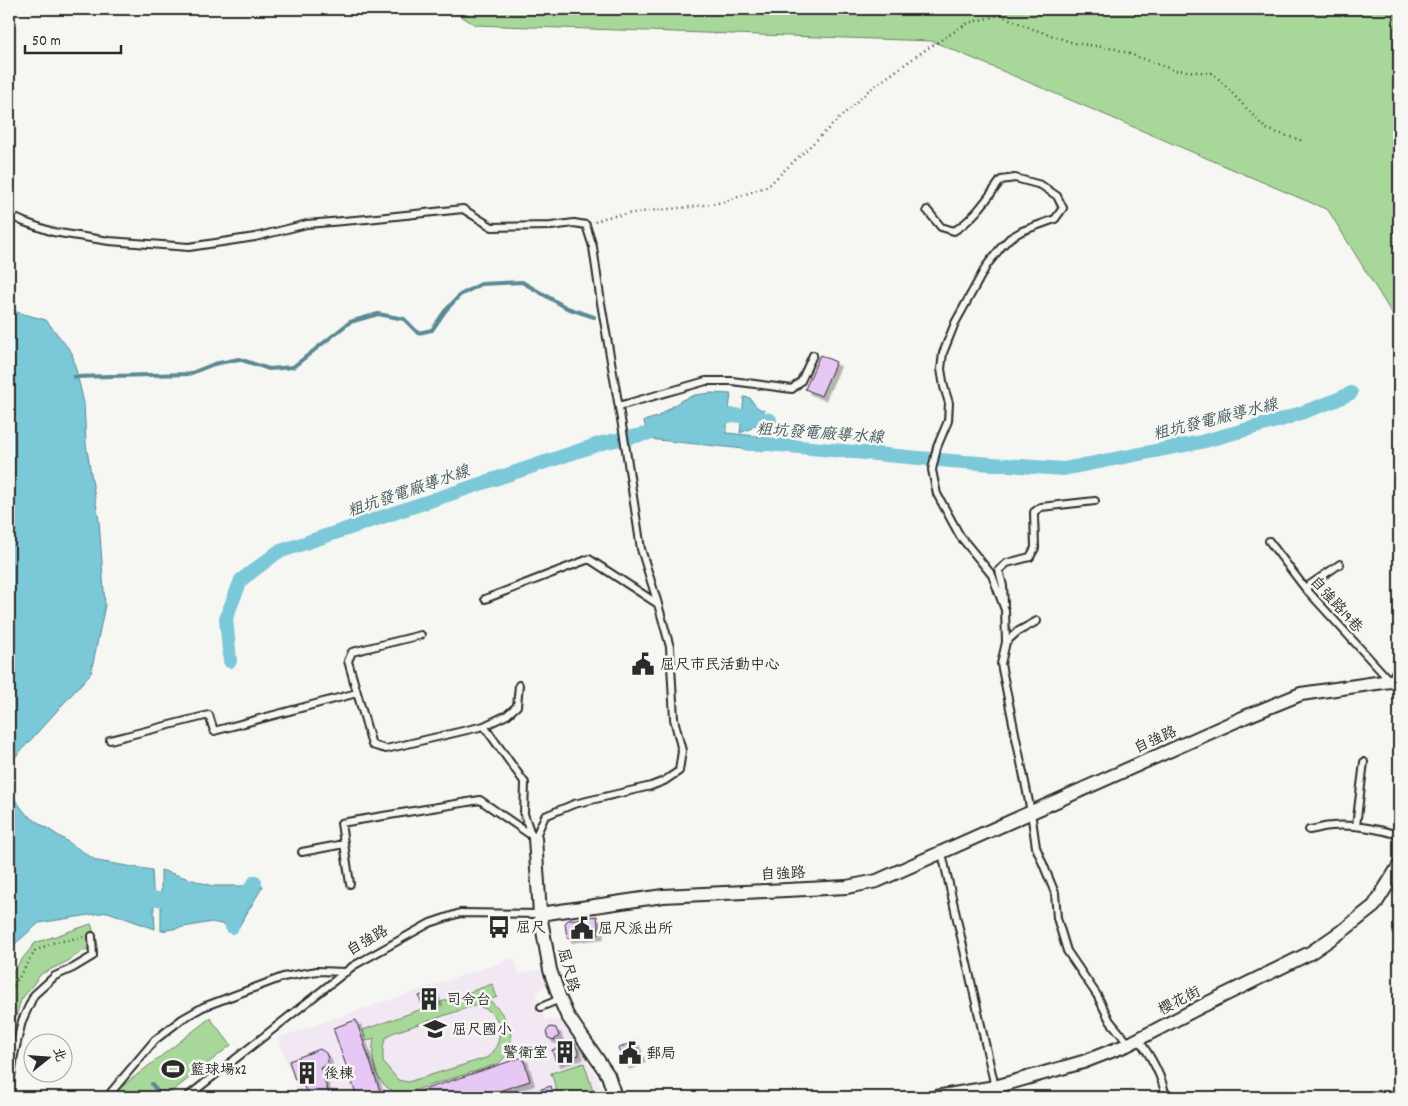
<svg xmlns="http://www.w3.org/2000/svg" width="1408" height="1106" font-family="Dekko,'LXGW WenKai TC',sans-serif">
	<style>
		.built { fill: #f2e8f3 }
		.green { fill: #a8d899; stroke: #6a8262; fill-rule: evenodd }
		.water { fill: #7ac8d8; stroke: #5a8993 }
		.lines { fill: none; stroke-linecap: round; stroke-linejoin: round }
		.stream { stroke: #5a8993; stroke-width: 4 }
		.canal { stroke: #7ac8d8; stroke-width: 14 }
		.building { fill: #e7c8f5; stroke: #2b2b2b; filter: url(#shadow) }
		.lane-casing { stroke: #2b2b2b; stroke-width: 10 }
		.street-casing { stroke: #2b2b2b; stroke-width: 16 }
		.path { stroke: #2b2b2b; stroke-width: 2.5; stroke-dasharray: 1 4; stroke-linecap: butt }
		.lane { stroke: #f6f6f2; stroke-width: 6 }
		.street { stroke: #f6f6f2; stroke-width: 12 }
		.labels { text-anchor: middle; stroke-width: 5; stroke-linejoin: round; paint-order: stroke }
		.street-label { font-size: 15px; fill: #2b2b2b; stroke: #f6f6f2 }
		.poi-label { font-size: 15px; fill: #2b2b2b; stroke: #f6f6f2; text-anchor: start }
		.water-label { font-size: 16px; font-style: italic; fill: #435a5f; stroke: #f6f6f2 }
	</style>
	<defs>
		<filter id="shadow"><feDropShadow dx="4.5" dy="4.5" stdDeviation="0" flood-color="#0004"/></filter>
	</defs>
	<rect width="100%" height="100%" fill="#f6f6f2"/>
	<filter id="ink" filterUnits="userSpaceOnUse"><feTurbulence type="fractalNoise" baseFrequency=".02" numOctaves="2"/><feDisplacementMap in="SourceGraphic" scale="10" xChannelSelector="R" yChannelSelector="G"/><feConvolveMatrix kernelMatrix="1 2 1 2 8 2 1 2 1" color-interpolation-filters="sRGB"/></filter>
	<g filter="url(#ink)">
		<!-- built -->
		<path class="built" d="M514,958L519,974L540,970L545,984L536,994L545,1020H561L581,1049L598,1081L604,1097H300L277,1038Z"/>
		<!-- green -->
		<path class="green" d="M450,9H1399V325L1328,210L932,41L475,25Z
			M91,924L98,945L81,952L68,961L41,974L21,1000L9,1038V976L35,943Z
			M492,984L497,997L489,1000C504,1012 516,1032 509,1052C507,1056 502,1060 498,1064L403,1094C375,1089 370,1062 374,1038L366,1041L363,1030ZM473,1006C502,1007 507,1038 489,1057L408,1082L398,1080L383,1062V1048L385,1039L392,1033Z
			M210,1018L231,1045L165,1097H119L115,1092Z
			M584,1063L595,1097H559L551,1073Z"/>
		<!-- water -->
		<path class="water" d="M9,310L46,320L72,353L84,403L86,444L99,521L105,605L91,673L9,764Z
			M711,393L731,394L726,433L766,437L764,451L648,439L644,421L657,417L682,400L695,395Z
			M744,397L750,398C754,404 757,409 764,410L763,424L755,425L752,428L740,433Z
			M9,792L27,815L97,861L152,870L155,929L108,912L39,923L9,949Z
			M161,870L212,886H263L238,928L212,922L161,931Z"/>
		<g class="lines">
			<!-- stream -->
			<path class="stream" d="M74,377L189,374L214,364L239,359L269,369L293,367L350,322L378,314L404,319L418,333L432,330L445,311L460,295L481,284L522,282L567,308L594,317
				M152,1084L161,1097"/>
			<!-- canal -->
			<path class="canal" d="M711,420L734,415L770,420
				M748,444H768L951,461L1063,469L1201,442L1284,419L1334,401L1351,393
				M230,661L226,618L241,580L278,552L602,443L665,430
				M136,896L179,902
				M232,927L234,910L255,882"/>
		</g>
		<!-- building -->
		<path class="building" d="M820,355L836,362L821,396L805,389Z
			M597,916L599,934L567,938L565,923L568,920Z
			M434,991L438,1001L423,1007L419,996Z
			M356,1020L382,1097H357L333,1028Z
			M550,1027L556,1028L559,1036L554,1040L548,1038L546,1032Z
			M635,1041L641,1058L625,1065L618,1048Z
			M575,1043L579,1055L556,1062L552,1050Z
			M320,1049L326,1053L328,1059L326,1065L320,1068L330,1097H308L301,1078L295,1080L289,1061Z
			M523,1057L530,1081L480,1097H402Z
			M551,1086L554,1097H526L525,1094Z"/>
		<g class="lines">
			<defs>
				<path id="lane" d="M927,210L941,227L954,231C974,219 987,199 1001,180L1015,178L1041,185L1057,196L1063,208L1055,219L1022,231L1010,238L1002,246L987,265L955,323L943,353L941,369L944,387L949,403L948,421L937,447L932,470L937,494L960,536L992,575L1005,610L1006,642
					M9,215L24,222L53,232L109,241L189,247L255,237L307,224L367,219L463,209L492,227L551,226L574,223L586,225L593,247L601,303L624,437L641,549L658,604
					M619,406L706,381H732L792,389L801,381L813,355
					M1269,541L1305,588L1390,681L1399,667
					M1305,588L1340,564
					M1004,604L1003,586L999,570L1007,563L1030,557L1035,548L1034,512L1041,507L1095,501
					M1037,621L1017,632L1006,642L1001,664L1031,812L1036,847L1055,893L1057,918L1067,951L1097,995L1110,1021L1129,1044
					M421,635L352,652L348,661L372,745L386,749L484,726L525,783L524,814L531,834
					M484,726L507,715L517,706L519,685
					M110,740L209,715L214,731L357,693
					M1356,826L1364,762
					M1309,830C1317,829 1325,826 1332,826C1355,824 1378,829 1399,835
					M302,852L344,844
					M942,853L995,1087
					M350,884L341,823L480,800L535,838L545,816L574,804L651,786L664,781L679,771L682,751L674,719L670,647L658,604L589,559L485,599
					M541,1007L560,999
					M1138,1039C1151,1056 1162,1077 1166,1097
					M9,1092L14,1055L22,1021L34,995L55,976L73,968L93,956L92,936
					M107,1097L155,1040L182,1019L203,1007L283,977L317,971L346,972
					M187,1097L353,966L430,923L460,913L540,914"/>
				<path id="street" d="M535,838L540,914L550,970L560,999L567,1015L608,1075L615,1097
					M540,914L663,896L847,887L877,881L1247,716L1301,694L1390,681L1399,683
					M936,1097L995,1087L1083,1062L1127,1045L1204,1005L1310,953L1345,929L1374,906L1399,866"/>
			</defs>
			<!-- lane casing -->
			<use href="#lane" class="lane-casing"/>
			<!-- street casing -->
			<use href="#street" class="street-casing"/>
			<!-- path -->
			<path class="path" d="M595,222L607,217L648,211L690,207L724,202L768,186L868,91L922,52L968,23L1000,15L1033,29L1074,43L1116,49L1174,70L1213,73L1266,129L1303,141
				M9,994L35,951L52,943L83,937"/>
			<!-- lane -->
			<use href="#lane" class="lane"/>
			<!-- street -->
			<use href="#street" class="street"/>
		</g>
	</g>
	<!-- icons -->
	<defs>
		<symbol id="civic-bare" viewBox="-9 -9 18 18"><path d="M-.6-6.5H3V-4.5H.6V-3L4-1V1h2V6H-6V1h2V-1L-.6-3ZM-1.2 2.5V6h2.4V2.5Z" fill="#2b2b2b" stroke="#f6f6f2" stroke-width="2.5" paint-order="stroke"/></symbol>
		<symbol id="bus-bare" viewBox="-9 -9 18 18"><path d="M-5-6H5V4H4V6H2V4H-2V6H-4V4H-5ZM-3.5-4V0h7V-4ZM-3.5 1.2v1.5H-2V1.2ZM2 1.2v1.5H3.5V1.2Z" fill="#2b2b2b" stroke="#f6f6f2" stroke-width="2.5" paint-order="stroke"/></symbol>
		<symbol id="building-bare" viewBox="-9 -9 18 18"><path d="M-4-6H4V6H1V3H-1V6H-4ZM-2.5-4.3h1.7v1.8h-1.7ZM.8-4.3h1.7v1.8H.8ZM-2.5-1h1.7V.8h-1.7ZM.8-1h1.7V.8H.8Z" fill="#2b2b2b" stroke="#f6f6f2" stroke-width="2.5" paint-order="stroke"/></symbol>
		<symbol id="school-bare" viewBox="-9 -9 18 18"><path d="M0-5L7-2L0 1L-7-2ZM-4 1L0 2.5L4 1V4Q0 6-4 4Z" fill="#2b2b2b" stroke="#f6f6f2" stroke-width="2.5" paint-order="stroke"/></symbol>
		<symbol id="stadium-bare" viewBox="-9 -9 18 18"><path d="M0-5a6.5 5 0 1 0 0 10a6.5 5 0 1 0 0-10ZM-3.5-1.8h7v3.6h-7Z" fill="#2b2b2b" stroke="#f6f6f2" stroke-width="2.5" paint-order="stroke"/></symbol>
	</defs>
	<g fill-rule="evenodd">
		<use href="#civic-bare" x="627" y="648" width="32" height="32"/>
		<use href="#bus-bare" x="483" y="911" width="32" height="32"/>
		<use href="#civic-bare" x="566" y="912" width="32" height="32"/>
		<use href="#building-bare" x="413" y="983" width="32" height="32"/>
		<use href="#school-bare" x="419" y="1013" width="32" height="32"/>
		<use href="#building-bare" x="549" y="1036" width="32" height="32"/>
		<use href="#civic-bare" x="614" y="1037" width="32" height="32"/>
		<use href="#stadium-bare" x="157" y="1053" width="32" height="32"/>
		<use href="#building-bare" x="291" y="1057" width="32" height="32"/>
	</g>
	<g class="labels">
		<!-- street labels -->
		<g class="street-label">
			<text transform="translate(1337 604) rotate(48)" y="5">自強路19巷</text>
			<text transform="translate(1155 739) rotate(-24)" y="5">自強路</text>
			<text transform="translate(783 873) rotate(-3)" y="5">自強路</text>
			<text transform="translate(367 940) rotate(-30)" y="5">自強路</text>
			<text transform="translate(569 970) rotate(75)" y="5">屈尺路</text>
			<text transform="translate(1179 1000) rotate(-27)" y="5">櫻花街</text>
		</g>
		<!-- poi labels -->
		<g class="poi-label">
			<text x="660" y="669">屈尺市民活動中心</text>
			<text x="516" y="932">屈尺</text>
			<text x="598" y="933">屈尺派出所</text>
			<text x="446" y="1004">司令台</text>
			<text x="452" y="1034">屈尺國小</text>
			<text x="548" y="1057" text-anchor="end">警衛室</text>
			<text x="646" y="1058">郵局</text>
			<text x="190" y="1074">籃球場x2</text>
			<text x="324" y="1078">後棟</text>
		</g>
		<!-- water labels -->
		<g class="water-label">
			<text transform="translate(1215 418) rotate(-14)" y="6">粗坑發電廠導水線</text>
			<text transform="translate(820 432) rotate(4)" y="6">粗坑發電廠導水線</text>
			<text transform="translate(408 490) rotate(-19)" y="6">粗坑發電廠導水線</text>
		</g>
	</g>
	<!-- margin -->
	<rect width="1408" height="1106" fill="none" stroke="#f6f6f2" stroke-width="30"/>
	<rect x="15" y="15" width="1378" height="1076" fill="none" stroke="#2b2b2b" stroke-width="2" filter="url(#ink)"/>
	<!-- north arrow -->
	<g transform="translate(48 1058) rotate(73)"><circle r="24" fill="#f6f6f2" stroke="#a5a5a2"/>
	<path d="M0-4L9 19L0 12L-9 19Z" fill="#2b2b2b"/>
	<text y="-8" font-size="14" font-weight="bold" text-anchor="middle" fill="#2b2b2b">北</text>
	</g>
	<!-- scale -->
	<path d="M25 45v8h96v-8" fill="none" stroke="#2b2b2b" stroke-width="2.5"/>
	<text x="32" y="45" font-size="15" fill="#2b2b2b" stroke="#f6f6f2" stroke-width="4" paint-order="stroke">50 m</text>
</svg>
